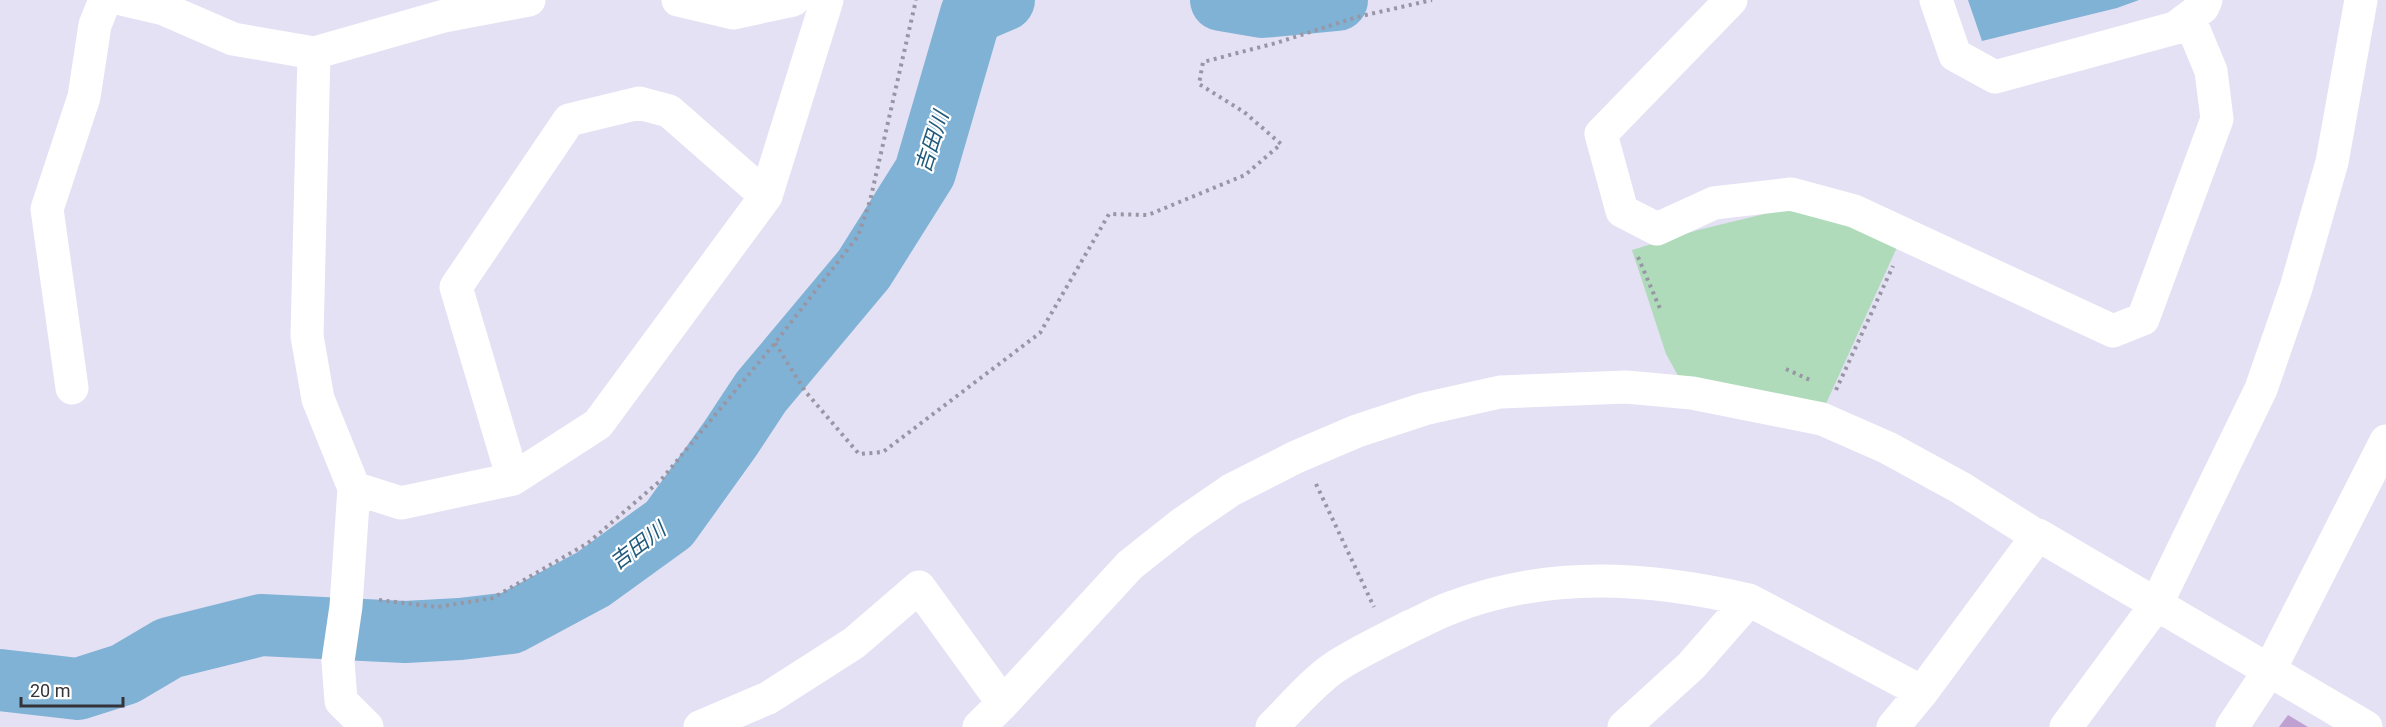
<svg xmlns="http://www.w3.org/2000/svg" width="2386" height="727" font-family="Roboto,'Noto Sans JP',sans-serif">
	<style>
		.green { fill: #afdbba }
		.water { fill: #7fb2d5 }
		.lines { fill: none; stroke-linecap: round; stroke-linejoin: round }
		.river { stroke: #7fb2d5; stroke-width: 62 }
		.building { fill: #bea1d1 }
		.path { stroke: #9896a4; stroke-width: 4; stroke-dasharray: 3 4.5; stroke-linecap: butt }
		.minor { stroke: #fff; stroke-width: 33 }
		.labels { text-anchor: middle; stroke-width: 4.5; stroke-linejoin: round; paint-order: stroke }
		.water-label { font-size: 21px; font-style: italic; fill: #205a7d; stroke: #fff }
	</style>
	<rect width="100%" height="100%" fill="#e5e1f4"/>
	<!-- green -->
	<path class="green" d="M1781,210L1827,216L1898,245L1825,406L1681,381L1666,354L1632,250L1698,230Z"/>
	<!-- water -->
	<path class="water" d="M1968,0H2139L2117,8L1982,41Z"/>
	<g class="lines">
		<!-- river -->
		<path class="river" d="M1221,0L1262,7L1337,0
			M0,680L78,689L125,674L169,648L261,625L405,632L460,629L511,623L593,579L669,524L730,439L761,392L864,269L925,172L971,14L1004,0"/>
	</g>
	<!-- building -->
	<path class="building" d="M2288,715L2308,727H2279Z"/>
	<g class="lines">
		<!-- path -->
		<path class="path" d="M1638,257L1661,311
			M775,343L805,391L859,454L883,452L1040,333L1109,214L1148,215L1245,175L1281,144L1244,112L1199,84L1203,62L1276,43L1357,17L1432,0
			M1786,369L1810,380
			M1836,390L1893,266
			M1316,484L1374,607
			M379,600L437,607L493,598L588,543L661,480L775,343L858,236L870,201L916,0"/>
		<!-- minor -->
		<path class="minor" d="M125,0L164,9L233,39L314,53L444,16L529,0
			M678,0L733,13L793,0
			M1731,0L1601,134L1622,211L1657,229L1714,203L1791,194L1854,211L2113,331L2143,319L2217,119L2211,71L2189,18
			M1936,0L1955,55L1995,77L2175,28L2203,7L2206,0
			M314,53L307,336L318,399L354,488L346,606L338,661L341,701L367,727
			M72,388L47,209L84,97L95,25L105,0
			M513,479L456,287L569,120L639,103L669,111L766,196
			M354,488L401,503L513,479L598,424L766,196L827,0
			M1003,703L1130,565L1183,523L1231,490L1296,457L1357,431L1424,409L1500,392L1626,387L1692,393L1822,419L1888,448L1961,488L2037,536
			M700,727L768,698L854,643L919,587L1003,703L979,727
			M1272,727C1290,709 1314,681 1335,667C1358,652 1386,639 1411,626C1425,620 1438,612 1453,607C1550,570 1649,577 1749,600
			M1624,727L1691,666L1749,600L1922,692L2038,535L2366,727
			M1893,727L1922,692
			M2066,727L2156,605L2261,389L2296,288L2332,162L2361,0
			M2232,727L2269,671L2386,441"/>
	</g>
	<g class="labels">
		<!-- water labels -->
		<g class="water-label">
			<text transform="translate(932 142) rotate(-72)" y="7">吉田川</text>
			<text transform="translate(638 546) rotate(-37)" y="7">吉田川</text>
		</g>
	</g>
	<!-- scale -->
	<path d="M21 697v9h102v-9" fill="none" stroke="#34333a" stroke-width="3"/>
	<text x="30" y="697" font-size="18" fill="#34333a" stroke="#ffffff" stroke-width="4.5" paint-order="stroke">20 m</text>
</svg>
